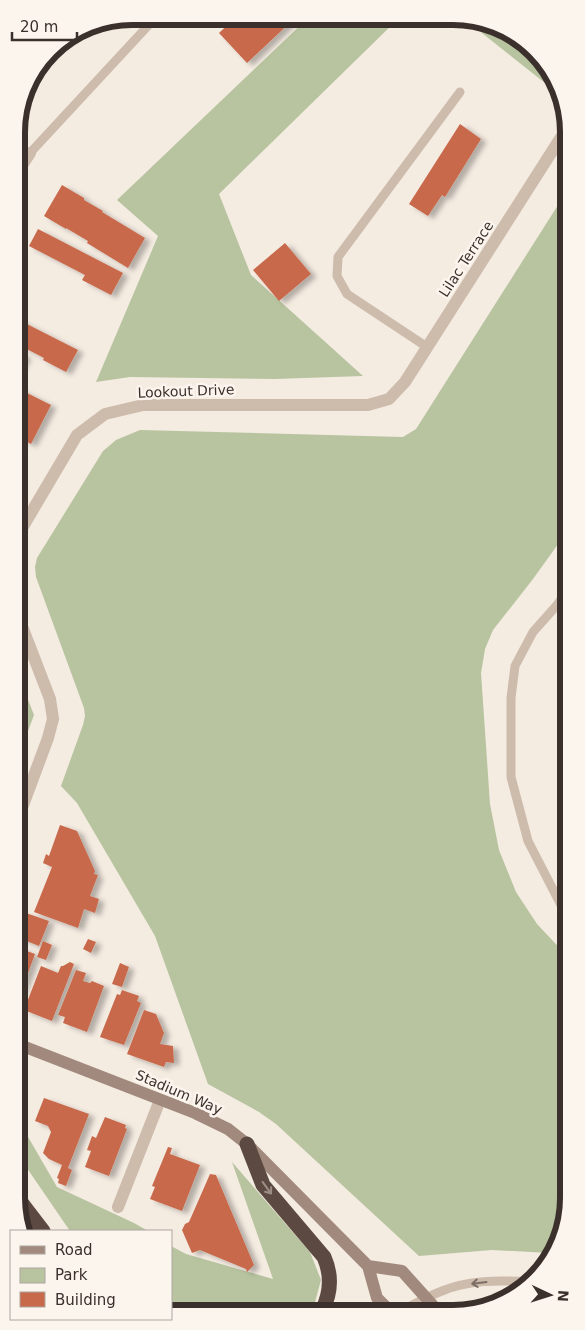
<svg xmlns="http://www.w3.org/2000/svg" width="585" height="1330" font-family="'DejaVu Sans',sans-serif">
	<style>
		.green { fill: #b8c4a0 }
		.building { fill: #c8694b; filter: url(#shadow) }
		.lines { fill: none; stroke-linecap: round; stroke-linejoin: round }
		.lane { stroke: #cdbbac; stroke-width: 9 }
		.street { stroke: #cdbbac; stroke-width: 12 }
		.secondary { stroke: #a18a7d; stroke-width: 12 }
		.highway { stroke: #5c4a42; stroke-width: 15 }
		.oneway { stroke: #9c8e87 }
		.oneway2 { stroke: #7d6f65 }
		.labels { text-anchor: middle; stroke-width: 5; stroke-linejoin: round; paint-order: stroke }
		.street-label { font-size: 14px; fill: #3b302b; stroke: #fbf5ee }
		.rim { fill: none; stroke: #3b302b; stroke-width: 6 }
	</style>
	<defs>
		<filter id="shadow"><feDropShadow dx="5.5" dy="3" stdDeviation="2.5" flood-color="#0004"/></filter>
	</defs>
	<rect width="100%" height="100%" fill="#f4ebe1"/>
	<!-- green -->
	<path class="green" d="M309,17L399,18L219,194L251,275L363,376L275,379L130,377L96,382L158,236L117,200Z
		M463,18H475L530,45L550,77L545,83Z
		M565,194L566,533L533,579L493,630L485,649L481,673L490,804L499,850L516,892L537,924L568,957V1206L549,1253L492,1250L419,1256L276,1124L259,1112L208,1084L155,936L77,803L61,786L83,725L85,716L84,708L36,577L35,567L37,558L103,451L116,440L140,430L403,437L416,429Z
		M18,674L34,715L19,755Z
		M20,1123L57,1187L134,1223L148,1231H70L20,1158Z
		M232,1162L310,1252L321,1280L314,1306L309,1311H179L171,1309V1246L186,1254L273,1279Z"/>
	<!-- building -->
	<path class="building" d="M236,17H296L247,63L219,33Z
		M460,124L481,139L445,197L442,195L428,216L409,204Z
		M62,185L84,198V200L103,211L102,212L145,238L128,268L87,243L88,241L66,228V229L44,216Z
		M38,229L123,273L111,295L82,280L85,275L29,246Z
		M285,243L311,274L279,301L253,270Z
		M17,319L78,350L66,372L43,360L44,358L17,344Z
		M17,352L26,356L17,372Z
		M17,388L51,405L31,444L18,437Z
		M60,825L77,831L95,871L94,874L98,875L90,896L99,899L95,913L84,909L78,928L34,912L52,867L43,863L46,854L49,856Z
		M26,913L49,921L39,946L19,938V931Z
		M88,939L96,942L91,953L83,949Z
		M43,941L52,945L46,960L37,957Z
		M19,948L35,954L20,995H19Z
		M70,962L74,964L52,1021L24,1010L41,966L58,973L61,966H63Z
		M120,963L129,967L122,987L112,984Z
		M76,970L86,973L83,981L90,983L92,981L104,986L87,1032L63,1023L65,1017L58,1015Z
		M122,990L139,996L137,1001L141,1003L124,1045L100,1037L117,994L120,995Z
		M144,1010L156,1014L164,1033L160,1044L173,1046L174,1063L166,1062L164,1067L127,1054Z
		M44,1098L89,1114L68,1168L72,1170L66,1186L58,1183L59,1179L57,1178L62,1165L49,1159L43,1153L51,1132L48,1126L35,1121Z
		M105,1117L126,1125L125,1128L127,1129L109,1176L85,1167L91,1151L87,1150L92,1136L96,1138Z
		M168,1147L172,1148L170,1154L200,1165L182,1211L150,1199L155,1187L152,1186Z
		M210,1174L216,1175L254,1265L247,1272L246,1269L200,1250L192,1253L182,1230L185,1224L189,1222Z"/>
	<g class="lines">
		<!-- lane -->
		<path class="lane" d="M30,153L157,16
			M427,347L347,294L337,276L338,257L460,92
			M566,592L557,605L533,632L515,666L511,698V777L528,841L562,907L567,913
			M402,1310C415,1304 428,1296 442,1291C468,1280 499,1280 528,1282"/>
		<!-- street -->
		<path class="street" d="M17,173L30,153
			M18,535L77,435L105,414L143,405H368L389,399L405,382L565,131
			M18,616L50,699L53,719L48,738L19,816
			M118,1207L160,1100"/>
		<!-- secondary -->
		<path class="secondary" d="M20,1045L195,1113L228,1129L247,1144L368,1266L377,1298L389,1310
			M368,1266L402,1271L437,1310"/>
		<!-- highway -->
		<path class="highway" d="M247,1144L263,1185L324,1257C332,1275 331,1293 322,1311
			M20,1201L43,1231"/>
	</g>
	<!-- one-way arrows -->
	<defs><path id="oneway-shaft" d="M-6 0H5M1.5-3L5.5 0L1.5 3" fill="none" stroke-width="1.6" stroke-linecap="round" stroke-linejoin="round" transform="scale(1.25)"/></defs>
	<use class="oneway" href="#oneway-shaft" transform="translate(267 1188) rotate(54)"/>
	<use class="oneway2" href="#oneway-shaft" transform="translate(479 1283) rotate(173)"/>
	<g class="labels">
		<!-- street labels -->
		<g class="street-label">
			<text transform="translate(466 259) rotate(-57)" y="5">Lilac Terrace</text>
			<text transform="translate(186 391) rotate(-2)" y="5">Lookout Drive</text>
			<text transform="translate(179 1092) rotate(23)" y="5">Stadium Way</text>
		</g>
	</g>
	<!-- crop -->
	<path d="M0 0H585V1330H0ZM132 25H453A107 107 0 0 1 560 132V1198A107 107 0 0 1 453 1305H132A107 107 0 0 1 25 1198V132A107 107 0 0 1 132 25Z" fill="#fbf5ee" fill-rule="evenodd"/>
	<path class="rim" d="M132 25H453A107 107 0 0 1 560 132V1198A107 107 0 0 1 453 1305H132A107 107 0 0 1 25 1198V132A107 107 0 0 1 132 25Z"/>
	<!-- legend -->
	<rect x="10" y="1230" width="162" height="90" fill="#fbf5ee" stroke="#aea6a0"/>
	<rect x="20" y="1246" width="25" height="8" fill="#a18a7d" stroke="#aea6a0"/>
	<text x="55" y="1255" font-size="15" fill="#3b302b">Road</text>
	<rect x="20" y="1268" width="25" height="15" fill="#b8c4a0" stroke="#aea6a0"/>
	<text x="55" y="1280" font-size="15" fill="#3b302b">Park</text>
	<rect x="20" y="1292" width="25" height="15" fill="#c8694b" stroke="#aea6a0"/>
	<text x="55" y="1305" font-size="15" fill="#3b302b">Building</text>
	<!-- north arrow -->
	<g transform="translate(550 1295) rotate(94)" stroke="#fbf5ee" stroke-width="4" paint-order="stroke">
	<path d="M0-4L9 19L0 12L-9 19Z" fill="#3b302b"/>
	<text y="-8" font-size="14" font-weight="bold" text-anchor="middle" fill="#3b302b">N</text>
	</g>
	<!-- scale -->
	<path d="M12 32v8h65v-8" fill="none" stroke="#3b302b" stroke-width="2.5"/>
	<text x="20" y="32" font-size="15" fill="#3b302b" stroke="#fbf5ee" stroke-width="4" paint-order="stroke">20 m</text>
</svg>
